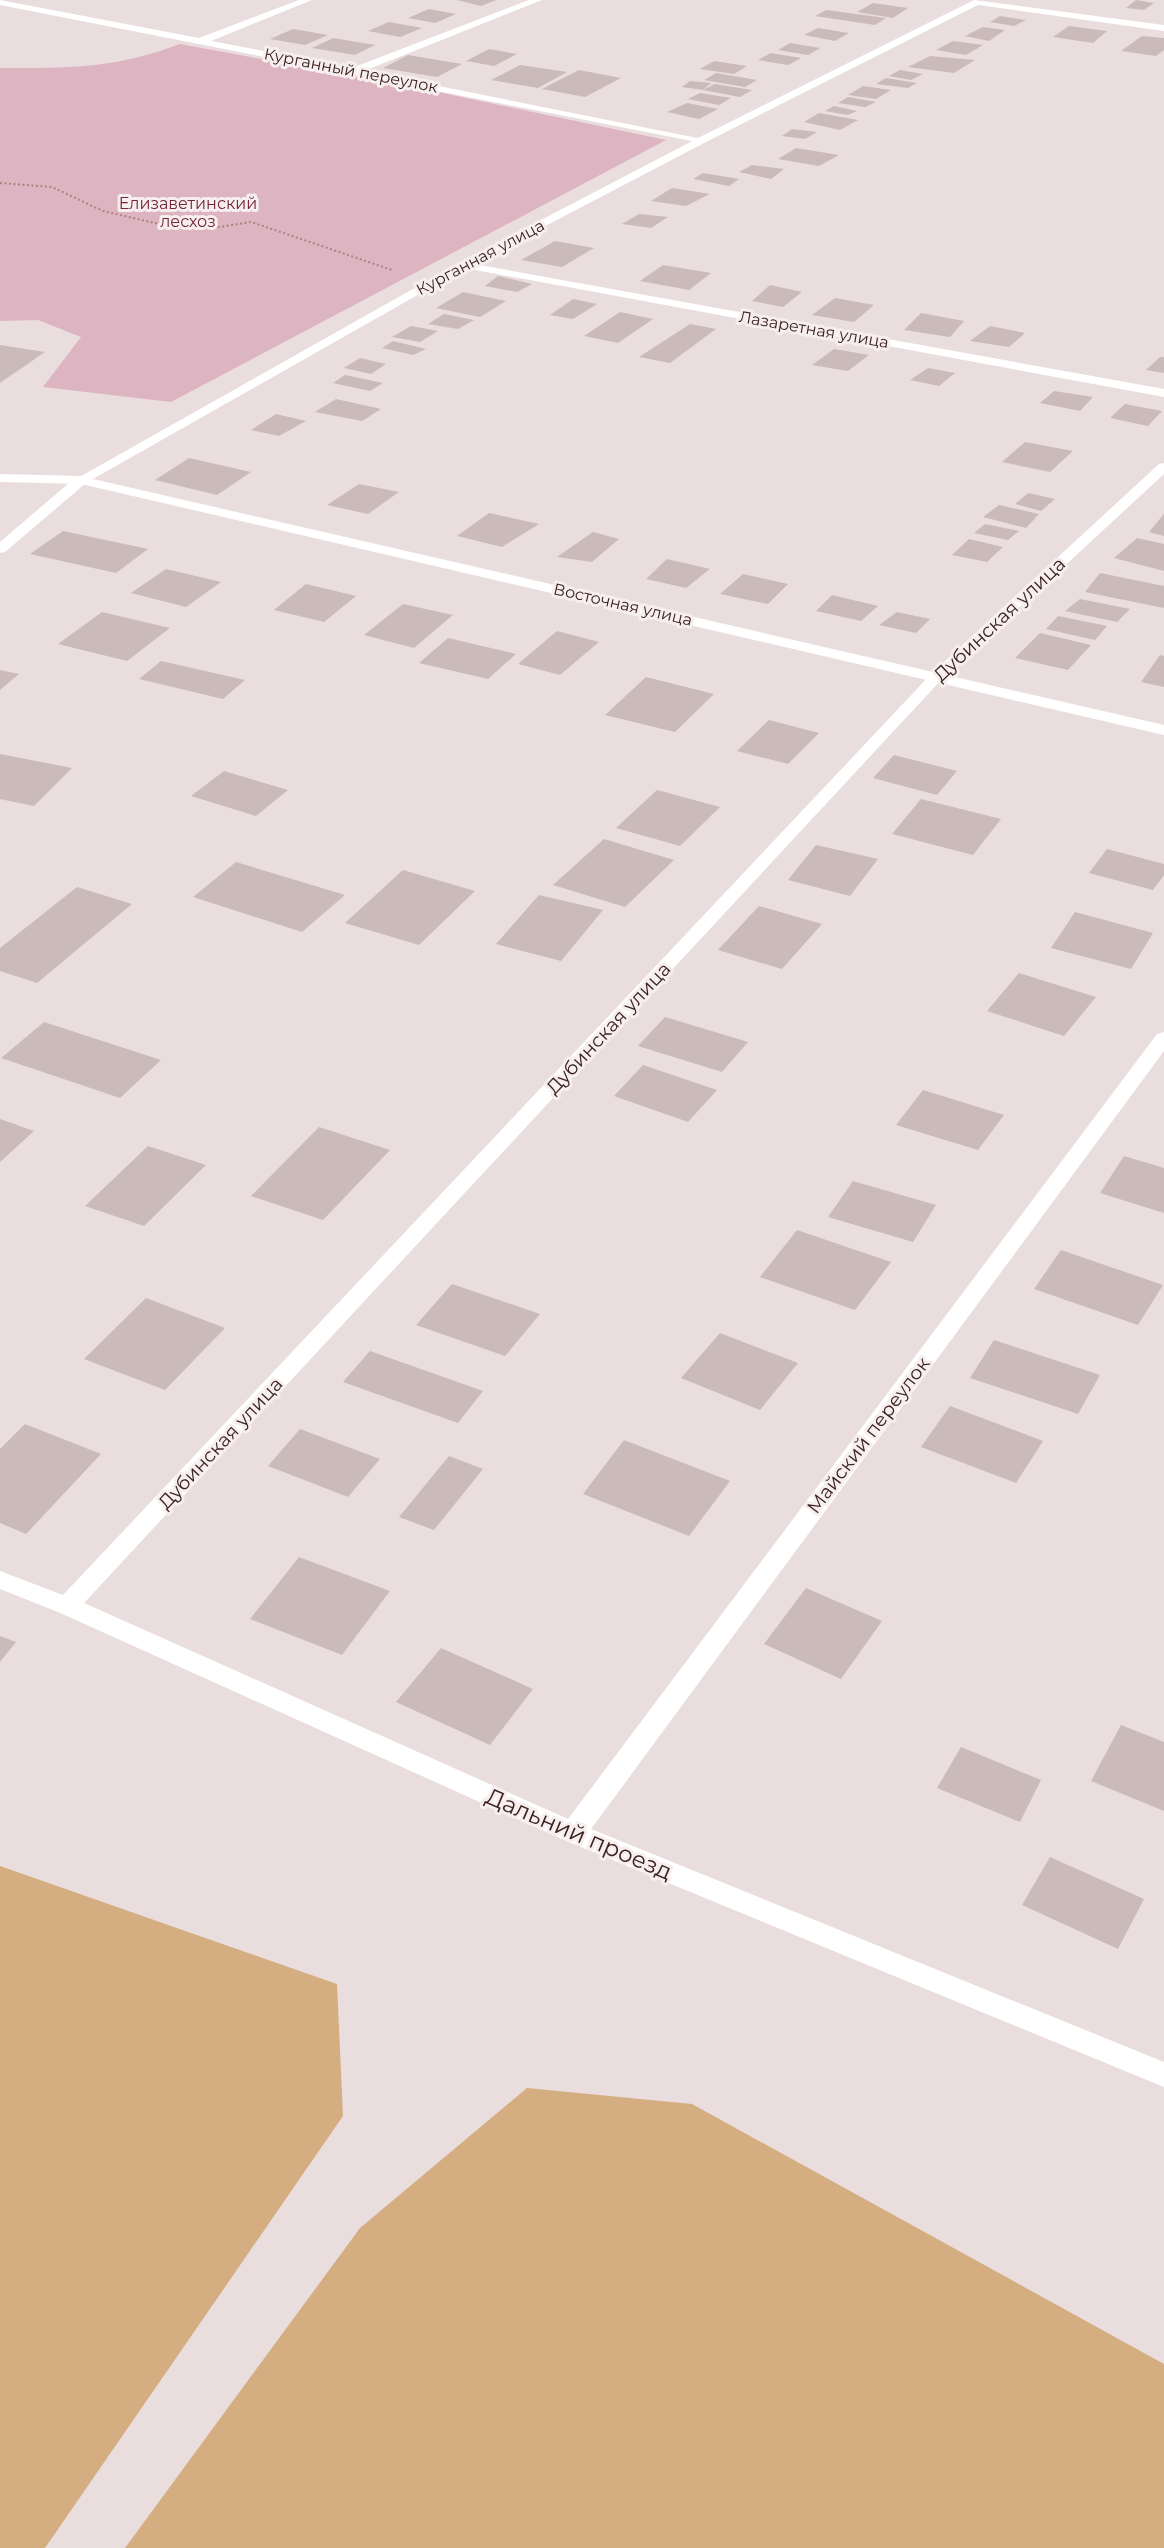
<svg xmlns="http://www.w3.org/2000/svg" width="1164" height="2548" font-family="Montserrat,sans-serif">
	<style>
		.green { fill: #ddb4c2 }
		.water { fill: #d4ae81 }
		.building { fill: #cbbaba }
		.lines { fill: none; stroke-linecap: round; stroke-linejoin: round }
		.path { stroke: #b0807c; stroke-width: 2; stroke-dasharray: 2 2.5; stroke-linecap: butt }
		.lane { fill: #fff; fill-rule: evenodd }
		.street { fill: #fff; fill-rule: evenodd }
		.secondary { fill: #fff; fill-rule: evenodd }
		.labels { text-anchor: middle; stroke-width: 6; stroke-linejoin: round; paint-order: stroke }
		.far-street-label { font-size: 16px; fill: #3b221e; stroke: #f7eeef }
		.far-park-label { font-size: 16px; fill: #742637; stroke: #f7eeef }
		.street-label { font-size: 19px; fill: #3b221e; stroke: #f7eeef }
		.near-street-label { font-size: 23px; fill: #3b221e; stroke: #f7eeef }
	</style>
	<rect width="100%" height="100%" fill="#eaddde"/>
	<!-- green -->
	<path class="green" d="M180,44L433,91L666,140L171,402L43,387L81,337L38,320L0,321V68C69,68 114,69 180,44Z"/>
	<!-- water -->
	<path class="water" d="M0,1866L337,1984L343,2116L45,2548H0Z
		M527,2088L692,2104L1164,2364V2548H125L360,2228Z"/>
	<!-- building -->
	<path class="building" d="M457,0H496L481,6Z
		M1136,0L1154,3L1144,10L1126,8Z
		M873,3L908,8L893,18L857,12Z
		M429,9L456,14L435,23L408,18Z
		M826,10L886,18L875,25L815,16Z
		M1000,16L1026,20L1014,26L990,22Z
		M389,22L422,28L400,37L368,31Z
		M1069,26L1107,31L1093,43L1053,37Z
		M983,27L1005,30L989,41L965,36Z
		M818,28L849,33L835,41L804,35Z
		M293,29L328,35L305,45L270,39Z
		M1142,36L1164,38V50L1156,56L1121,51Z
		M333,38L375,45L355,55L312,48Z
		M953,41L983,45L966,55L936,50Z
		M790,43L820,48L808,55L778,50Z
		M489,49L517,54L494,66L466,61Z
		M771,53L801,58L788,65L758,60Z
		M408,55L462,64L437,77L383,68Z
		M930,56L975,60L954,73L908,67Z
		M714,61L747,66L734,74L700,69Z
		M520,65L567,72L538,88L491,80Z
		M579,70L621,78L585,97L542,89Z
		M900,70L923,74L911,80L889,76Z
		M716,73L757,80L745,87L704,80Z
		M886,78L917,83L908,88L876,84Z
		M690,81L711,83L703,90L682,87Z
		M715,84L752,90L740,97L703,90Z
		M863,86L891,90L876,99L848,95Z
		M700,93L731,98L719,105L688,99Z
		M848,97L876,102L865,107L838,103Z
		M687,103L718,109L699,119L667,112Z
		M834,106L857,111L848,115L825,111Z
		M819,113L858,120L840,130L804,122Z
		M792,129L817,132L805,139L782,136Z
		M796,148L839,155L819,166L778,159Z
		M752,165L784,169L771,179L739,172Z
		M703,173L739,179L729,186L693,179Z
		M672,188L710,194L686,206L651,201Z
		M639,214L668,217L651,228L622,224Z
		M555,241L594,248L562,267L521,260Z
		M663,265L711,273L689,290L640,281Z
		M498,276L532,284L517,292L485,286Z
		M770,285L802,292L783,307L752,301Z
		M463,292L506,301L480,317L436,308Z
		M835,298L874,305L854,322L812,315Z
		M573,299L597,304L573,319L550,315Z
		M620,312L653,319L618,343L584,336Z
		M921,313L964,321L950,337L904,330Z
		M444,314L474,320L458,329L428,324Z
		M690,324L716,329L670,363L639,357Z
		M411,326L438,331L420,342L392,337Z
		M990,326L1025,333L1009,347L970,341Z
		M393,341L426,349L413,355L382,348Z
		M0,345L45,352L0,383Z
		M834,349L869,355L848,371L812,365Z
		M1160,357H1164V373L1146,370Z
		M360,358L386,364L371,374L344,368Z
		M928,368L955,373L939,386L910,380Z
		M345,375L383,383L370,391L333,383Z
		M1054,391L1093,397L1080,411L1040,403Z
		M336,399L381,409L362,421L315,412Z
		M1125,404L1162,411L1148,426L1110,418Z
		M276,414L306,421L279,436L251,430Z
		M1025,442L1073,451L1050,472L1002,462Z
		M189,458L251,472L217,495L155,480Z
		M359,484L399,492L368,514L327,505Z
		M1028,493L1055,499L1041,511L1015,504Z
		M999,505L1039,514L1026,528L983,517Z
		M489,513L539,524L502,547L457,536Z
		M1164,514V536L1149,532Z
		M985,524L1019,531L1008,540L974,533Z
		M63,531L148,549L116,573L30,554Z
		M593,532L619,539L592,562L557,557Z
		M1137,538L1164,544V571L1114,558Z
		M969,539L1003,547L987,562L952,555Z
		M667,559L710,569L686,588L646,579Z
		M166,569L221,582L186,607L131,593Z
		M1100,573L1164,586V608L1085,592Z
		M743,574L788,584L768,604L720,594Z
		M306,584L356,596L324,622L274,610Z
		M832,595L878,606L861,621L816,611Z
		M1080,599L1130,609L1117,622L1065,611Z
		M403,604L453,615L414,648L364,635Z
		M102,612L170,628L127,661L58,644Z
		M897,612L930,619L916,633L879,625Z
		M1058,616L1107,626L1095,640L1046,629Z
		M557,631L599,642L560,675L518,664Z
		M1040,633L1091,645L1068,670L1015,658Z
		M448,638L516,654L488,679L419,663Z
		M1160,655L1164,656V687L1141,682Z
		M161,661L245,680L223,699L139,679Z
		M0,670L19,674L0,690Z
		M646,677L714,694L675,732L605,715Z
		M769,720L819,733L788,764L737,751Z
		M0,754L72,768L34,806L0,799Z
		M894,755L957,771L937,795L873,778Z
		M224,771L288,790L256,816L191,796Z
		M657,790L720,807L680,846L616,828Z
		M921,799L1001,819L973,855L892,834Z
		M604,839L674,860L625,907L553,885Z
		M816,845L878,859L850,896L788,880Z
		M1107,849L1164,864V875L1153,890L1089,873Z
		M236,862L345,895L302,932L193,897Z
		M403,870L475,891L419,945L345,923Z
		M77,887L132,904L37,983L0,971V948Z
		M539,895L603,910L561,961L496,944Z
		M759,906L822,924L782,969L718,950Z
		M1075,912L1153,933L1131,969L1051,948Z
		M1019,973L1096,997L1064,1036L987,1011Z
		M665,1017L748,1042L722,1072L638,1046Z
		M44,1022L161,1060L120,1098L1,1058Z
		M643,1065L717,1090L688,1122L614,1096Z
		M923,1090L1004,1115L978,1150L896,1125Z
		M0,1119L34,1131L0,1162Z
		M319,1127L390,1150L323,1220L251,1196Z
		M148,1146L206,1165L144,1226L85,1206Z
		M1124,1156L1164,1168V1213L1100,1193Z
		M853,1181L936,1205L913,1242L828,1217Z
		M797,1230L891,1262L855,1310L760,1277Z
		M1061,1250L1163,1285L1138,1325L1034,1289Z
		M452,1284L540,1314L505,1356L416,1325Z
		M146,1298L225,1328L165,1390L84,1359Z
		M720,1333L798,1363L760,1410L681,1378Z
		M994,1340L1100,1375L1078,1414L970,1378Z
		M370,1351L483,1391L458,1423L343,1382Z
		M950,1406L1043,1441L1016,1483L921,1447Z
		M25,1424L101,1454L26,1534L0,1523V1449Z
		M300,1429L380,1459L348,1497L268,1466Z
		M624,1440L730,1481L689,1536L583,1494Z
		M449,1456L483,1469L434,1530L399,1517Z
		M299,1557L390,1591L342,1655L250,1619Z
		M806,1588L882,1621L841,1679L764,1644Z
		M0,1636L16,1642L0,1662Z
		M441,1648L533,1689L490,1745L396,1702Z
		M1121,1725L1164,1742V1811L1091,1781Z
		M961,1747L1041,1780L1020,1822L937,1788Z
		M1050,1857L1144,1899L1118,1949L1022,1905Z"/>
	<g class="lines">
		<!-- path -->
		<path class="path" d="M0,183L52,187L103,211L168,226L219,227L251,222L392,270"/>
		<!-- lane -->
		<path class="lane" d="M0,474L81,476L88,480L81,484L0,482Z"/>
		<!-- street -->
		<path class="street" d="M0,0L199,38L299,0H312L211,41L352,68L529,0H542L364,71L707,140L702,143L0,5Z
			M463,262L1164,389V397L459,267L457,265Z
			M1164,463V474L942,679L84,1603L568,1819L1157,1034L1164,1032V1051L591,1829L1164,2062V2087L564,1840L58,1612L0,1589V1571L63,1595L932,673L1159,464Z
			M81,476L86,477V483L5,552L0,553V542L76,477Z"/>
		<!-- secondary -->
		<path class="secondary" d="M974,0L1164,25V31L978,5L706,142L467,267L93,479L1164,725V735L81,484L74,480L459,263L698,138Z"/>
	</g>
	<g class="labels">
		<!-- far-street labels -->
		<g class="far-street-label">
			<text transform="translate(351 70) rotate(11)" y="6">Курганный переулок</text>
			<text transform="translate(480 257) rotate(-28)" y="6">Курганная улица</text>
			<text transform="translate(814 329) rotate(10)" y="6">Лазаретная улица</text>
			<text transform="translate(623 604) rotate(13)" y="6">Восточная улица</text>
		</g>
		<!-- far-park labels -->
		<g class="far-park-label">
			<text x="188" y="209">Елизаветинский<tspan x="188" dy="18">лесхоз</tspan></text>
		</g>
		<!-- street labels -->
		<g class="street-label">
			<text transform="translate(999 619) rotate(-43)" y="7">Дубинская улица</text>
			<text transform="translate(608 1028) rotate(-47)" y="7">Дубинская улица</text>
			<text transform="translate(868 1435) rotate(-53)" y="7">Майский переулок</text>
			<text transform="translate(220 1443) rotate(-47)" y="7">Дубинская улица</text>
		</g>
		<!-- near-street labels -->
		<g class="near-street-label">
			<text transform="translate(579 1834) rotate(23)" y="8">Дальний проезд</text>
		</g>
	</g>
</svg>
